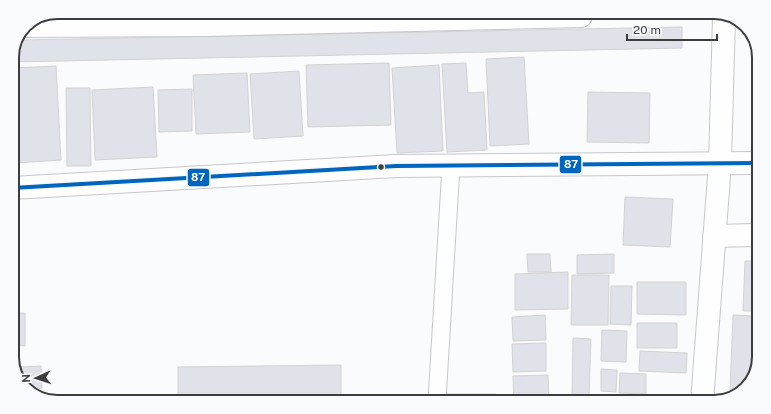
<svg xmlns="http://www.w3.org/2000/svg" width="771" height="414" font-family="'Public Sans',sans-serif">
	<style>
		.building { fill: #e0e2e9; stroke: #d1d2d3 }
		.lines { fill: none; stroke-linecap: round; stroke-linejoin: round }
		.service-casing { stroke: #c7c7c9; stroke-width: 19 }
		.minor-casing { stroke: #c7c7c9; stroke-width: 24 }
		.tertiary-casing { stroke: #c7c7c9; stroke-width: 24 }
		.secondary-casing { stroke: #c7c7c9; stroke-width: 24 }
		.service { stroke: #fefeff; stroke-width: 17 }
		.minor { stroke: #fefeff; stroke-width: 22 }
		.tertiary { stroke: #fefeff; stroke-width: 22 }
		.secondary { stroke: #fefeff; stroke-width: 22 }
		.bus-1-casing { stroke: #f9fafe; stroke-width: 7 }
		.bus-1 { stroke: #0065bd; stroke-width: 4 }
		.bus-dot { fill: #3c3d3e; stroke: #f9fafe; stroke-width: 1.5 }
		.rim { fill: none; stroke: #3c3d3e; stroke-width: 2 }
		.line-badge { stroke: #f9fafe; stroke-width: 1.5 }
		.badge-label { font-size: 11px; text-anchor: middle; font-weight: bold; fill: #fff }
	</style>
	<rect width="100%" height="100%" fill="#fafbfd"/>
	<!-- building -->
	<path class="building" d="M682,27V48L12,62V54L18,40Z
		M524,57L529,144L490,146L486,59Z
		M389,63L391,125L308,127L306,65Z
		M466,63L468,93L484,92L487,150L447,152L442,64Z
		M439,65L443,151L397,153L392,68Z
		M56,66L61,160L14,163L12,126V68Z
		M299,71L303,136L254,139L250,74Z
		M247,73L250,132L196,134L193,75Z
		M153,87L157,157L95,160L92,90Z
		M66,88H90L91,166H67Z
		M192,89V131L159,132L158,90Z
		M588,92L650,93L649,143L587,142Z
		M625,197L673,199L670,247L623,245Z
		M12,205H17L18,219H12Z
		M527,254H550L551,272H528Z
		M614,254V273L577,274V255Z
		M745,261H756L755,311H743Z
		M568,272V309L515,310V274Z
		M572,275H609L608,325H571Z
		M637,282H686V315L637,314Z
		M611,286H632L631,325L610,324Z
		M12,313H25V346L12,345Z
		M545,315L546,340L513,341L512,317Z
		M733,315L755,316L754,377L742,391H730Z
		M637,323H677V348H637Z
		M602,330L627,331L626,362L601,361Z
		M573,338L591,339L589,396H572Z
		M546,343V371L513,372L512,344Z
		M640,351L687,353L686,373L639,371Z
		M341,365V396L178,398V367Z
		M41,366L42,388L27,389L20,382L19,367Z
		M601,369L617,370L616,392L601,391Z
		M620,373L646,374V394L619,393Z
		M548,375L549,401H514L513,376Z
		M33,393H45V397H37Z
		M444,394H496V400H444Z
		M611,395L645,396L644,402L611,401Z
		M649,395L670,396V402H648Z"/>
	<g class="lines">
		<defs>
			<path id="service" d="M437,400L451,166"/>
			<path id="minor" d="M25,26L207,25L581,16
				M714,236L756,235"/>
			<path id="tertiary" d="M702,402L720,163L724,17"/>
			<path id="secondary" d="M12,188L396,166L757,163"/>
		</defs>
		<!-- service casing -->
		<use href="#service" class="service-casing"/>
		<!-- minor casing -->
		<use href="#minor" class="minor-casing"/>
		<!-- tertiary casing -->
		<use href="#tertiary" class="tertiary-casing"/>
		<!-- secondary casing -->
		<use href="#secondary" class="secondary-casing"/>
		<!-- service -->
		<use href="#service" class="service"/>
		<!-- minor -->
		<use href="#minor" class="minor"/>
		<!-- tertiary -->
		<use href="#tertiary" class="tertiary"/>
		<!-- secondary -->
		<use href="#secondary" class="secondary"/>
		<defs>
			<path id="bus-1" d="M12,188L396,166L757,163"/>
		</defs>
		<!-- bus-1 casing -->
		<use href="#bus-1" class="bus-1-casing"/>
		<!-- bus-1 -->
		<use href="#bus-1" class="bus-1"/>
	</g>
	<!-- markers -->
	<circle class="bus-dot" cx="381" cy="167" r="3.5"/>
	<!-- crop -->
	<path d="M0 0H771V414H0ZM57 19H714A38 38 0 0 1 752 57V357A38 38 0 0 1 714 395H57A38 38 0 0 1 19 357V57A38 38 0 0 1 57 19Z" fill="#f9fafe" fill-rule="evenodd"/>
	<path class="rim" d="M57 19H714A38 38 0 0 1 752 57V357A38 38 0 0 1 714 395H57A38 38 0 0 1 19 357V57A38 38 0 0 1 57 19Z"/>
	<g class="line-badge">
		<rect x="559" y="155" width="23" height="19" rx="4" fill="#0065bd"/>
		<rect x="187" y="168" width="23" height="19" rx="4" fill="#0065bd"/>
	</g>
	<g class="badge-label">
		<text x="571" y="168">87</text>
		<text x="198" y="181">87</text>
	</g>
	<!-- north arrow -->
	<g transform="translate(36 378) rotate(267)" stroke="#f9fafe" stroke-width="3" paint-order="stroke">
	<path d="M0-3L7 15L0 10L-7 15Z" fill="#3c3d3e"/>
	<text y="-6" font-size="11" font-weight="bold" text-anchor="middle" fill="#3c3d3e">N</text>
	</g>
	<!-- scale -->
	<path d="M627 34v6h90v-6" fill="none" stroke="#3c3d3e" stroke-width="2"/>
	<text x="633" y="34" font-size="12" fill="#3c3d3e" stroke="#f9fafe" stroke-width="3" paint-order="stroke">20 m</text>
</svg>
